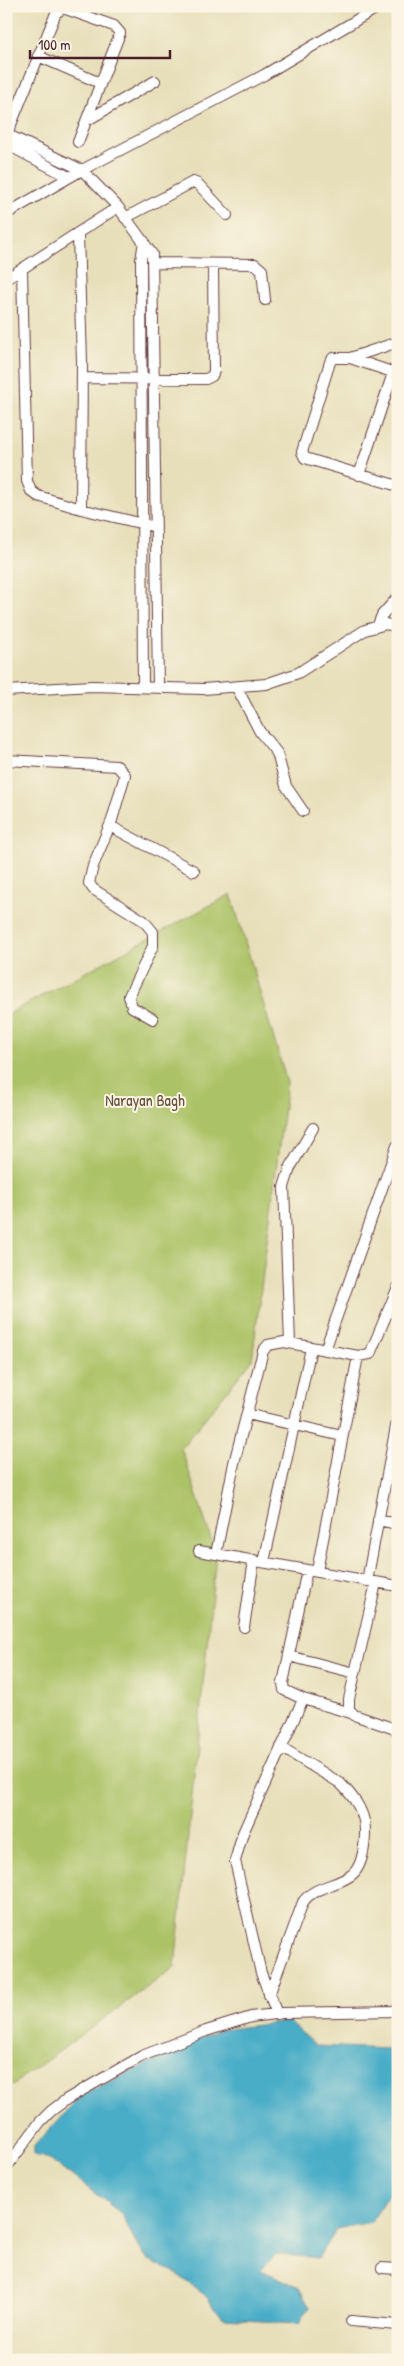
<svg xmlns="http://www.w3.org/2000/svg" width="404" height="2366" font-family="'Patrick Hand',sans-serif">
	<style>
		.green { fill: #acc266; stroke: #7b7048 }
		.water { fill: #48adc7; stroke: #496679 }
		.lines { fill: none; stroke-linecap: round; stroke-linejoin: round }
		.minor-casing { stroke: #623c40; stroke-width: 12 }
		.minor { stroke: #fff; stroke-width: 10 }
		.labels { text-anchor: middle; stroke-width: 4; stroke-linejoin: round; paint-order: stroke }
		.park-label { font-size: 16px; fill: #67503d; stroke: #fcf5e5 }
	</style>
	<rect width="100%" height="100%" fill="#fcf5e5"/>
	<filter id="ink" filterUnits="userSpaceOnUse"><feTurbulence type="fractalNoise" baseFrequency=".02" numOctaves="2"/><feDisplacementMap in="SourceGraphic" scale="10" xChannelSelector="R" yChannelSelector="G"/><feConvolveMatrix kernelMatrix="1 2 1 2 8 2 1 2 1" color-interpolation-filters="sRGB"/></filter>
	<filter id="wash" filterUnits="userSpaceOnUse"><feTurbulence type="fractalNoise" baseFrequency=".0096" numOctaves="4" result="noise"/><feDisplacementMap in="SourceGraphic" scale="20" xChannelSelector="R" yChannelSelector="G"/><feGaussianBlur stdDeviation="1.12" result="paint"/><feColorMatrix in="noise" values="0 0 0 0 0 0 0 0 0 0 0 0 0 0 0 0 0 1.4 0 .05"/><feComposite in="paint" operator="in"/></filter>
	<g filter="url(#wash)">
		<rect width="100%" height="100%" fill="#e7dfba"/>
		<!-- green -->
		<path class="green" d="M231,894L287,1083L252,1360L181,1448L216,1554L175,1967L6,2090V1015Z"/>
		<!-- water -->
		<path class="water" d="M288,2021L317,2046L388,2049L398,2089V2181L371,2222L336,2229L318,2258L276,2254L261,2270L299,2287L310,2307L299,2323L224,2319L205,2295L174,2272L147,2259L134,2240L122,2214L50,2159L34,2155V2146L82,2095L219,2030Z"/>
	</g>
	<g filter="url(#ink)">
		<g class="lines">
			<defs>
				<path id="minor" d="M38,56L100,83
					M86,121L155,81
					M6,134L82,170L118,207L152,254L158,688
					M6,137L56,13L63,8L114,26L120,33L78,142
					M6,144L69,177
					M6,214L82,170L264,75L380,6
					M125,218L193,182L198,184L227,215
					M78,235L82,361L81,509
					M154,263L255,264L262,270L265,300
					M22,269L27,481L31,491L38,496L81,509L156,527
					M6,279L118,207
					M398,342L350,358H333L330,362L302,452L305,458L398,486
					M350,358L398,374
					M82,378L206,379L212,376L214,371L213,264
					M359,475L393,373
					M378,625L382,615L398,597
					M143,687L141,260L144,241
					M237,688L260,732L277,753L286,786L303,811
					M6,691L92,686L204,689L266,684L298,673L365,630L386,624L398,627
					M6,760L117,766L125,775L112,820L93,866L89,883L93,889L144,921L153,932V946L129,996L132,1007L153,1019
					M110,826L194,871
					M290,1343L284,1187L290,1168L313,1128
					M325,1350L397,1146
					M247,1414L342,1436
					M378,1520L398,1524
					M199,1551L398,1586
					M216,1554L234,1463L263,1351L268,1345L284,1342L358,1356L370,1354L398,1287
					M264,1562L311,1348
					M307,1570L283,1683L284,1690L303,1699L351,1713
					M317,1571L358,1356
					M367,1581L398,1416
					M376,1583L349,1699V1709L354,1715L398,1730
					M244,1627L254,1560
					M289,1656L355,1673
					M269,1995L303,1902C314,1886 334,1887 350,1876C365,1867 368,1830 362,1814C358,1802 349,1792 340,1783L281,1747
					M277,2014L261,1973L235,1861L243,1833L303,1699
					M6,2168L40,2122L51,2111L67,2099L142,2056L206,2031L251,2017L282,2013L398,2011
					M382,2268L398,2269
					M351,2321L398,2325"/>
			</defs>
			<!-- minor casing -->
			<use href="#minor" class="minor-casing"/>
			<!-- minor -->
			<use href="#minor" class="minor"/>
		</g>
	</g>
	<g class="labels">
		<!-- park labels -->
		<g class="park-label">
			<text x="145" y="1106">Narayan Bagh</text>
		</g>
	</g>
	<!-- margin -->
	<rect width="404" height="2366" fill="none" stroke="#fcf5e5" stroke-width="25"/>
	<!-- scale -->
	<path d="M30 50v8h140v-8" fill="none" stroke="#4a1f2b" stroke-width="2.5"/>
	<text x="38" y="50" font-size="15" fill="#4a1f2b" stroke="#fcf5e5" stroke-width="4" paint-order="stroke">100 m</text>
</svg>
